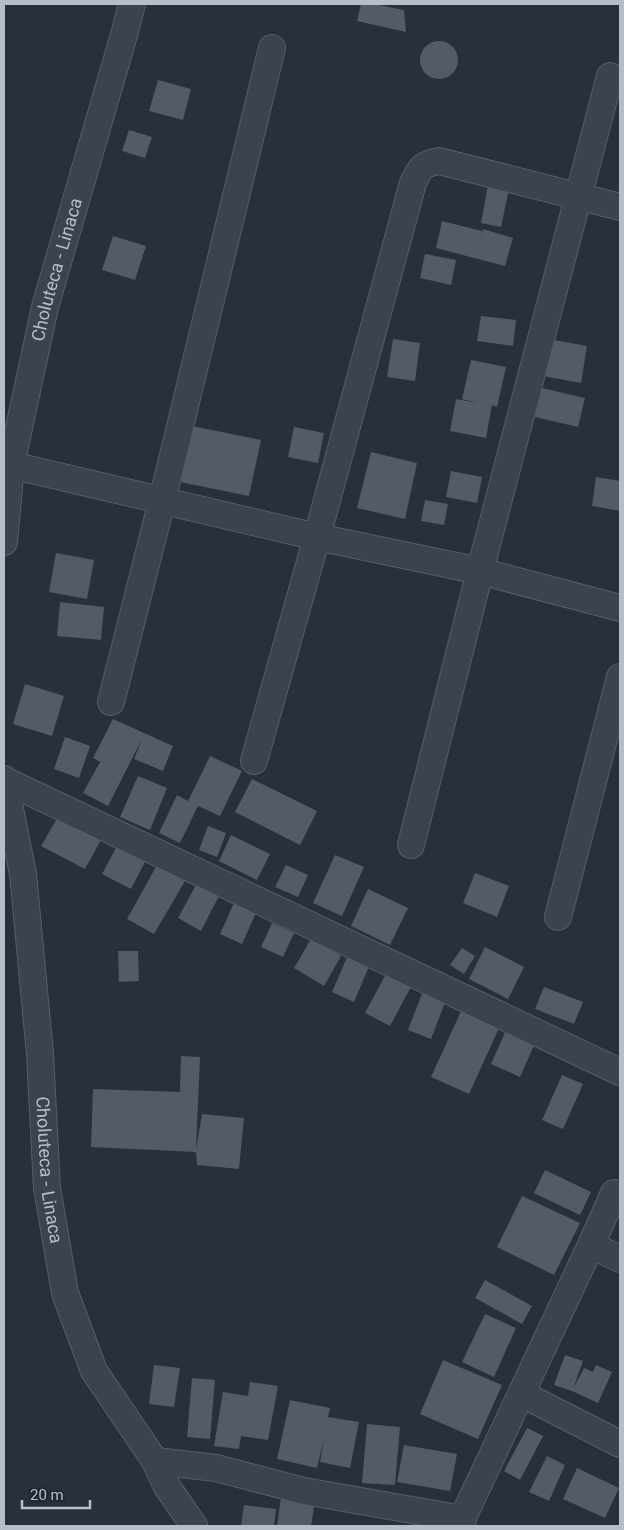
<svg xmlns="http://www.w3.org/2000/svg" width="624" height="1530" font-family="Roboto,sans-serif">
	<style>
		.building { fill: #525b67 }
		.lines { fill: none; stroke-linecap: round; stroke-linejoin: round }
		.minor-casing { stroke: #575e68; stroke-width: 28 }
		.minor { stroke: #3c434d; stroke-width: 26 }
		.labels { text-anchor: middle; stroke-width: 4; stroke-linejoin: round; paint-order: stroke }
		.street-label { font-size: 18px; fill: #b8bec8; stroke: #212832 }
	</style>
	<rect width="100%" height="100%" fill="#28303c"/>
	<!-- building -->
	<path class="building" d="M361,4H374L404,10L406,32L357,21Z
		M420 60a19 19 0 1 1 38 0a19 19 0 1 1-38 0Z
		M158,80L191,89L183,120L149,111Z
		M129,130L152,137L145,158L122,151Z
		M488,185L509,189L501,227L481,223Z
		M442,221L482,231L481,237L483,229L513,238L505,266L436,248Z
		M113,236L146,246L135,280L102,270Z
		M425,254L456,260L451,285L420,278Z
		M481,316L516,320L513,346L477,341Z
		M393,339L420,343L415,381L387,377Z
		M549,339L587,346L581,383L543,376Z
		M471,360L506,367L497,407L492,405L486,438L450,431L456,399L479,403L462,399Z
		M542,388L585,398L578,427L535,417Z
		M192,426L261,440L249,496L180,482Z
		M294,427L324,433L318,463L288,457Z
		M371,452L417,463L405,519L357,508Z
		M451,471L482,477L477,503L446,497Z
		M596,477L620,481V511L592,506Z
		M425,500L448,504L444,525L421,521Z
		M56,553L94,560L87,599L49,592Z
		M60,602L104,607L101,640L57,636Z
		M25,684L64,696L52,736L13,724Z
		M113,719L173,746L163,771L134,759L142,739L108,806L83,793L100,762L93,758Z
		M65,737L90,746L79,778L54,769Z
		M210,756L242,771L220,816L198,806L180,843L159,833L177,795L188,801Z
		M138,776L167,788L150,830L120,817Z
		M252,779L317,811L300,845L235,812Z
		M58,817L101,840L85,869L41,846Z
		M208,826L226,833L217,857L199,850Z
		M231,835L270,854L257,880L219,861Z
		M117,846L145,862L131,889L102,874Z
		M335,855L364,867L342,916L313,903Z
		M157,865L185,881L154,934L127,919Z
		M286,865L308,875L298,897L275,887Z
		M475,873L509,886L497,917L463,903Z
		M197,883L219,896L201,931L178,918Z
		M368,889L408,908L390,945L351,926Z
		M234,903L256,913L242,944L220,934Z
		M272,923L294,933L283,957L261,947Z
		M311,939L341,956L324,986L294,968Z
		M485,947L524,967L508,999L469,979Z
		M462,948L475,956L464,974L450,965Z
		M118,951H138L139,981L119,982Z
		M348,955L370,964L354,1002L332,992Z
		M387,972L412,985L390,1026L365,1013Z
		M544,987L583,1002L574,1024L535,1009Z
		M423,991L446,1000L431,1039L408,1030Z
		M462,1009L500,1026L469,1094L431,1077Z
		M507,1028L536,1041L520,1077L491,1064Z
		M181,1056L200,1057L196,1150L202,1114L244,1118L239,1169L197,1165L196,1152L91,1147L93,1089L180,1092Z
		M562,1075L583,1084L563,1129L542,1120Z
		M545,1170L591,1192L580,1215L534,1193Z
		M522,1196L580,1223L554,1275L497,1247Z
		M485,1280L532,1306L522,1324L475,1298Z
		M485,1314L516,1328L494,1377L462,1362Z
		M565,1355L583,1361L573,1389L584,1368L593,1372L596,1365L612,1372L598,1403L572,1391L554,1385Z
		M443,1360L502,1385L478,1439L420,1414Z
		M154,1365L180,1368L174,1407L149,1404Z
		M192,1378L215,1380L210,1439L187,1437Z
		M250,1382L278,1386L268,1440L241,1436L239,1449L214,1446L223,1392L248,1396Z
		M290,1400L330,1408L328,1417L359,1422L350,1468L320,1462L324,1439L317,1468L277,1459Z
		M367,1424L400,1427L395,1485L362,1483Z
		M527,1428L543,1436L520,1480L504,1471Z
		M404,1445L457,1454L450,1491L397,1482Z
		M547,1456L565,1465L549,1501L529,1492Z
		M577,1468L619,1488L605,1518L563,1499Z
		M281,1497L315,1501L311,1526H277Z
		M244,1505L276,1509L274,1526H241Z"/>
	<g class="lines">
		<defs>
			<g id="minor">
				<path d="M11,465L317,537L480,571L620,608"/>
				<path id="s1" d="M4,542L11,465L45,307L124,35L132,4"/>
				<path d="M111,702L162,501L272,48"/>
				<path d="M254,761L317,537L413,183C420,168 422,164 439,161L620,207"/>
				<path id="s2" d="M4,779L23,874L40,1054L47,1188L65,1293L94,1371L155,1461L166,1485L194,1526"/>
				<path d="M4,780L620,1072"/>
				<path d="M411,845L480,571L610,76"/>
				<path d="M558,917L620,677"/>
				<path d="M591,1245L620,1259"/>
				<path d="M522,1394L620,1444"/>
				<path d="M155,1461L216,1468L304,1491L463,1519"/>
				<path d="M459,1526L591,1245L614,1193"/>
			</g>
		</defs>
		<!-- minor casing -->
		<use href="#minor" class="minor-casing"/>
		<!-- minor -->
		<use href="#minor" class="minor"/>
	</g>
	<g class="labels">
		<!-- street labels -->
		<g class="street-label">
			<text dy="6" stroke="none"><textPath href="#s1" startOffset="278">Choluteca - Linaca</textPath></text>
			<text dy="6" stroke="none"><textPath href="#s2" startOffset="394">Choluteca - Linaca</textPath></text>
		</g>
	</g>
	<!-- border -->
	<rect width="624" height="1530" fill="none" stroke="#b8bec8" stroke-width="10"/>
	<!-- scale -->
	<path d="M22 1500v8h68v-8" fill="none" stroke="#b8bec8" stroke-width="2.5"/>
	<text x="30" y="1500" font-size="15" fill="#b8bec8" stroke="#212832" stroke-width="4" paint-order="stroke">20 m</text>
</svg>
